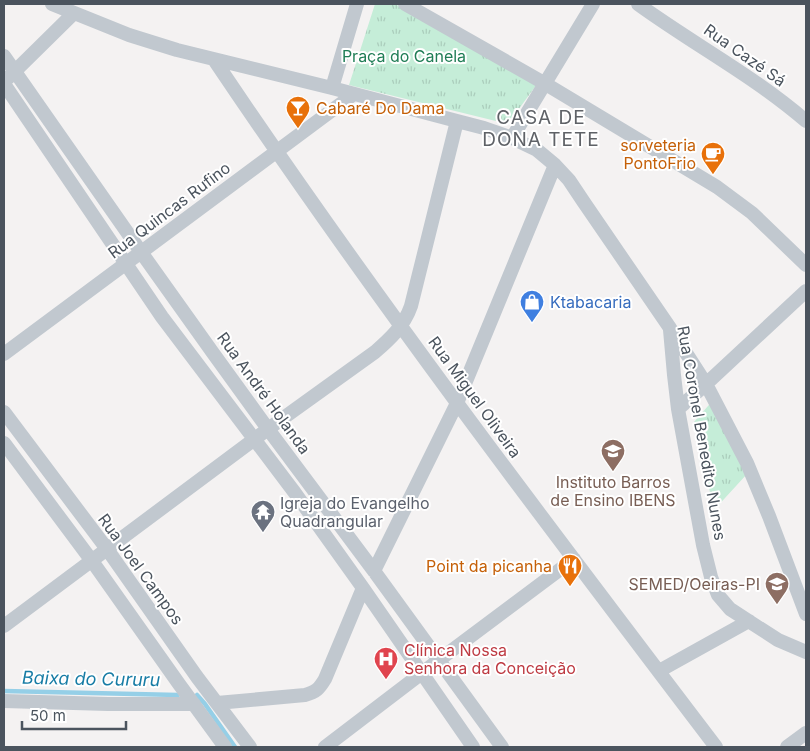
<svg xmlns="http://www.w3.org/2000/svg" width="810" height="751" font-family="Inter,sans-serif">
	<style>
		.park { fill: url(#park-tufts) }
		.lines { fill: none; stroke-linecap: round; stroke-linejoin: round }
		.stream { stroke: #95cfe7; stroke-width: 4.5 }
		.minor { stroke: #c1c8cf; stroke-width: 14 }
		.labels { text-anchor: middle; stroke-width: 4; stroke-linejoin: round; paint-order: stroke }
		.street-label { font-size: 16px; fill: #4b545e; stroke: #fff }
		.park-label { font-size: 16px; fill: #1f7d55; stroke: #fff }
		.food-label { font-size: 16px; fill: #c56008; stroke: #fff; text-anchor: end }
		.shop-label { font-size: 16px; fill: #366cbe; stroke: #fff; text-anchor: start }
		.education-label { font-size: 16px; fill: #785e54; stroke: #fff }
		.worship-label { font-size: 16px; fill: #5b616d; stroke: #fff; text-anchor: start }
		.health-label { font-size: 16px; fill: #be3a42; stroke: #fff; text-anchor: start }
		.water-label { font-size: 18px; font-style: italic; fill: #177ca5; stroke: #fff }
		.quarter-label { font-size: 19px; letter-spacing: 1px; fill: #5f6267; stroke: #fff }
	</style>
	<defs>
		<pattern id="park-tufts" width="24" height="20" patternUnits="userSpaceOnUse" patternTransform="scale(1.25)"><rect width="24" height="20" fill="#c5edd8"/><path d="M3 7l-1-3M5 7V3M7 7l1-3M15 17l-1-3M17 17v-4M19 17l1-3" fill="none" stroke="#abcdbc"/></pattern>
	</defs>
	<rect width="100%" height="100%" fill="#f4f2f2"/>
	<!-- park -->
	<path class="park" d="M375,4H395L537,84L508,124L349,85Z
		M715,398L747,474L714,510L694,422Z"/>
	<g class="lines">
		<!-- stream -->
		<path class="stream" d="M4,691L178,695
			M197,695L205,704L235,747"/>
		<!-- minor -->
		<path class="minor" d="M52,4L129,35L177,50L332,88L457,121L484,128L512,138L537,150L555,165L569,180L583,201L670,328L706,384L747,463L769,516L806,614
			M405,4L544,83L717,187L752,213L806,265
			M638,4C693,44 754,76 806,121
			M4,56L141,252L213,353L268,429L374,571L502,747
			M215,61C373,296 545,522 716,747
			M8,78L74,13
			M4,84L162,317L295,493L363,588L473,747
			M332,88L357,4
			M512,138L593,4
			M670,330L674,375L678,409L703,545L711,577L718,595L730,609L778,640L806,652
			M4,354L354,94
			M678,409L706,384L806,291
			M4,412L107,549L197,677L250,747
			M4,443L92,561L179,684L225,747
			M374,571L457,403L555,165
			M4,626L268,429L375,352C390,339 404,326 411,306L457,121
			M659,671L749,621
			M4,701L108,704H194
			M217,703L305,695C316,692 319,689 325,679L363,588
			M325,747L439,660L574,559
			M787,747L806,733"/>
	</g>
	<!-- icons -->
	<defs>
		<symbol id="bar-pin" viewBox="-11 -11 22 30"><path d="M0 17L-7.5 6A9.5 9.5 0 1 1 7.5 6Z" fill="#e8710a" stroke="#fff"/><path d="M-6-5H6L.8 .8V4.5H3.5V6h-7V4.5H-.8V.8Z" fill="#fff"/></symbol>
		<symbol id="cafe-pin" viewBox="-11 -11 22 30"><path d="M0 17L-7.5 6A9.5 9.5 0 1 1 7.5 6Z" fill="#e8710a" stroke="#fff"/><path d="M-5.5-4.5H6V0H3Q3 3.5 0 3.5H-2.5Q-5.5 3.5-5.5 0ZM3-3.2v2h1.7v-2ZM-6 4.5H4V6H-6Z" fill="#fff"/></symbol>
		<symbol id="shop-pin" viewBox="-11 -11 22 30"><path d="M0 17L-7.5 6A9.5 9.5 0 1 1 7.5 6Z" fill="#3f7fe0" stroke="#fff"/><path d="M-5-2.5h2.3a2.7 3.5 0 0 1 5.4 0H5L5.5 6h-11ZM-1.5-2.5h3a1.5 2.3 0 0 0-3 0Z" fill="#fff"/></symbol>
		<symbol id="school-pin" viewBox="-11 -11 22 30"><path d="M0 17L-7.5 6A9.5 9.5 0 1 1 7.5 6Z" fill="#8d6e63" stroke="#fff"/><path d="M0-5L7-2L0 1L-7-2ZM-4 1L0 2.5L4 1V4Q0 6-4 4Z" fill="#fff"/></symbol>
		<symbol id="temple-pin" viewBox="-11 -11 22 30"><path d="M0 17L-7.5 6A9.5 9.5 0 1 1 7.5 6Z" fill="#6b7280" stroke="#fff"/><path d="M0-6L5-2H3V0L6.5 2.5H4V6H1.5V3h-3V6H-4V2.5H-6.5L-3 0V-2H-5Z" fill="#fff"/></symbol>
		<symbol id="restaurant-pin" viewBox="-11 -11 22 30"><path d="M0 17L-7.5 6A9.5 9.5 0 1 1 7.5 6Z" fill="#e8710a" stroke="#fff"/><path d="M-5-6h1v4h1v-4h1v4h1v-4h1v5L-1.5 .5V6h-2V.5L-5-1ZM5-6V6H3V1.5H1.5Q1.5-4 5-6Z" fill="#fff"/></symbol>
		<symbol id="hospital-pin" viewBox="-11 -11 22 30"><path d="M0 17L-7.5 6A9.5 9.5 0 1 1 7.5 6Z" fill="#e0444e" stroke="#fff"/><path d="M-5-5h3v3.5h4V-5h3V5h-3V1.5h-4V5h-3Z" fill="#fff"/></symbol>
	</defs>
	<g fill-rule="evenodd">
		<use href="#bar-pin" x="284" y="94" width="28" height="38"/>
		<use href="#cafe-pin" x="699" y="140" width="28" height="38"/>
		<use href="#shop-pin" x="518" y="288" width="28" height="38"/>
		<use href="#school-pin" x="599" y="437" width="28" height="38"/>
		<use href="#temple-pin" x="249" y="498" width="28" height="38"/>
		<use href="#restaurant-pin" x="556" y="552" width="28" height="38"/>
		<use href="#school-pin" x="763" y="570" width="28" height="38"/>
		<use href="#hospital-pin" x="372" y="645" width="28" height="38"/>
	</g>
	<g class="labels">
		<!-- street labels -->
		<g class="street-label">
			<text transform="translate(745 55) rotate(35)" y="6">Rua Cazé Sá</text>
			<text transform="translate(169 210) rotate(-37)" y="6">Rua Quincas Rufino</text>
			<text transform="translate(264 393) rotate(54)" y="6">Rua André Holanda</text>
			<text transform="translate(475 397) rotate(54)" y="6">Rua Miguel Oliveira</text>
			<text transform="translate(702 433) rotate(80)" y="6">Rua Coronel Benedito Nunes</text>
			<text transform="translate(141 569) rotate(54)" y="6">Rua Joel Campos</text>
		</g>
		<!-- park labels -->
		<g class="park-label">
			<text x="404" y="62">Praça do Canela</text>
		</g>
		<!-- food labels -->
		<g class="food-label">
			<text x="316" y="114" text-anchor="start">Cabaré Do Dama</text>
			<text x="696" y="151">sorveteria<tspan x="696" dy="18">PontoFrio</tspan></text>
			<text x="552" y="572">Point da picanha</text>
		</g>
		<!-- shop labels -->
		<g class="shop-label">
			<text x="550" y="308">Ktabacaria</text>
		</g>
		<!-- education labels -->
		<g class="education-label">
			<text x="613" y="488">Instituto Barros<tspan x="613" dy="18">de Ensino IBENS</tspan></text>
			<text x="760" y="590" text-anchor="end">SEMED/Oeiras-PI</text>
		</g>
		<!-- worship labels -->
		<g class="worship-label">
			<text x="280" y="509">Igreja do Evangelho<tspan x="280" dy="18">Quadrangular</tspan></text>
		</g>
		<!-- health labels -->
		<g class="health-label">
			<text x="404" y="656">Clínica Nossa<tspan x="404" dy="18">Senhora da Conceição</tspan></text>
		</g>
		<!-- water labels -->
		<g class="water-label">
			<text transform="translate(91 679) rotate(1)" y="6">Baixa do Cururu</text>
		</g>
		<!-- quarter labels -->
		<g class="quarter-label">
			<text x="541" y="124">CASA DE<tspan x="541" dy="22">DONA TETE</tspan></text>
		</g>
	</g>
	<!-- border -->
	<rect width="810" height="751" fill="none" stroke="#4b545e" stroke-width="10"/>
	<!-- scale -->
	<path d="M22 721v8h104v-8" fill="none" stroke="#4b545e" stroke-width="2.5"/>
	<text x="30" y="721" font-size="15" fill="#4b545e" stroke="#ffffff" stroke-width="4" paint-order="stroke">50 m</text>
</svg>
